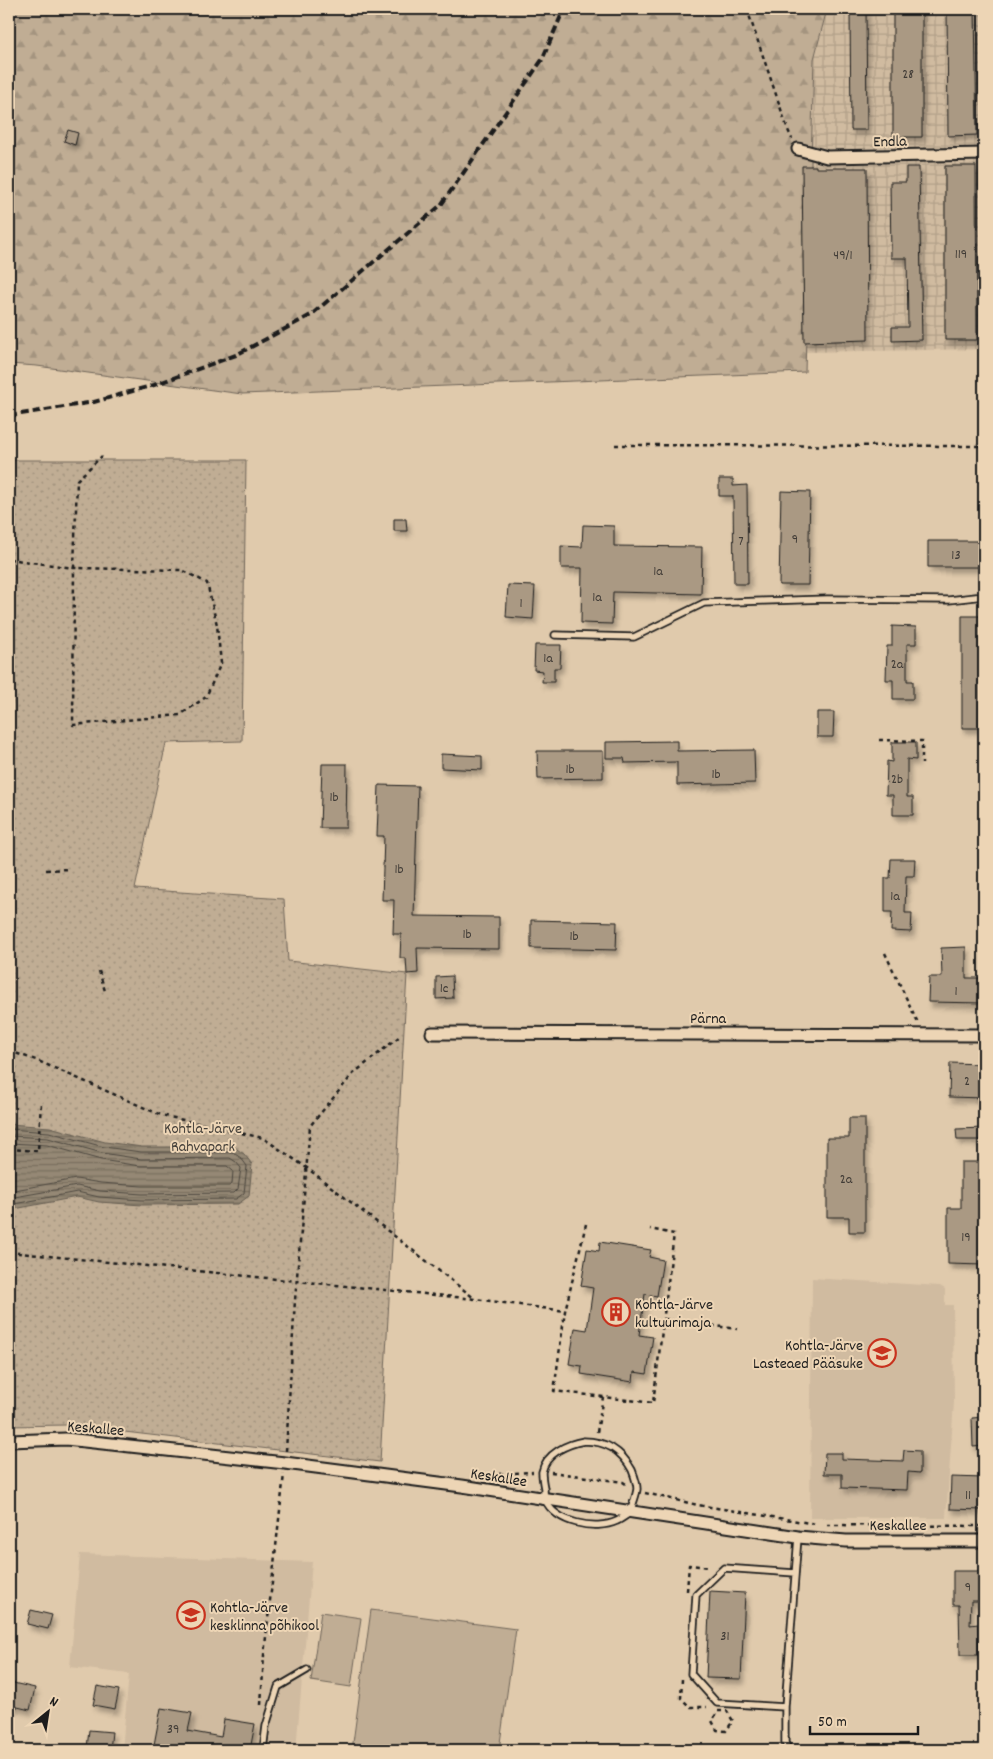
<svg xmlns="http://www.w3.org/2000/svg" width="993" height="1759" font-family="Dekko,sans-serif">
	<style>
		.built { fill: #d0bba0 }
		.industrial { fill: url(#industrial-grid) }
		.grass { fill: url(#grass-dots); stroke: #6e6458 }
		.forest { fill: url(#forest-firs); stroke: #6e6458 }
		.garden { fill: #c0ad94; stroke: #6e6458 }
		.water { fill: url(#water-rules); stroke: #655d51 }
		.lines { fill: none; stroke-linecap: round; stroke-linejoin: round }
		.shore { stroke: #4c473f; stroke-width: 1 }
		.building { fill: #aa9983; stroke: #1c1c1c; filter: url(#shadow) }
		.lane-casing { stroke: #1c1c1c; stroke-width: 9 }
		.street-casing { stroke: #1c1c1c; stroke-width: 15 }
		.path { stroke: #1c1c1c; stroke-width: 2.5; stroke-dasharray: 4 4; stroke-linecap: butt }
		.lane { stroke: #edd5b5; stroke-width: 5.5 }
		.street { stroke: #edd5b5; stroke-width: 11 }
		.rail { stroke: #1c1c1c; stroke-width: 4; stroke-dasharray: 8 4; stroke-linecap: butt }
		.labels { text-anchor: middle; stroke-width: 4; stroke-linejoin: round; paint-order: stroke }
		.number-label { font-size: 14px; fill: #403b36 }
		.street-label { font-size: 16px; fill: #1c1c1c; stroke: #edd5b5 }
		.park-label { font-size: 16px; fill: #45403a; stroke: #edd5b5 }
		.poi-label { font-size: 16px; fill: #1c1c1c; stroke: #edd5b5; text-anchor: start }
	</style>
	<defs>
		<pattern id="industrial-grid" width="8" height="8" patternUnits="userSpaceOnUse" patternTransform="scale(1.25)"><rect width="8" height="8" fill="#d0bba0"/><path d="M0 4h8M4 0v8" fill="none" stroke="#b2a089"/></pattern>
		<pattern id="grass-dots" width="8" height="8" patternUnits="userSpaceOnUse" patternTransform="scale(1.25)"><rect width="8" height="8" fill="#c0ad94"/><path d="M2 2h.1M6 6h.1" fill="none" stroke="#a4947f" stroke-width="1.8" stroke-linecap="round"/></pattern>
		<pattern id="forest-firs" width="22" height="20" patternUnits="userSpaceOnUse" patternTransform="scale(1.25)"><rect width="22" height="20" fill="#c0ad94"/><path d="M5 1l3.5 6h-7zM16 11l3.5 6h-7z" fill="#a4947f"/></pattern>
		<pattern id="water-rules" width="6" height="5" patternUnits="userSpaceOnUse" patternTransform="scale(1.25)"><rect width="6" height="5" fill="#958874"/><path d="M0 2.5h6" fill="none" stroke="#796e5e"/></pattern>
		<filter id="shadow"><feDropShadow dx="3" dy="5" stdDeviation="2.5" flood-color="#0004"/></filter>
	</defs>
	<rect width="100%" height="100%" fill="#e0caac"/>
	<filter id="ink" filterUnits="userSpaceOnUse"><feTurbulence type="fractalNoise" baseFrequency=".02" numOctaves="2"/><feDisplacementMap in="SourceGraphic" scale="10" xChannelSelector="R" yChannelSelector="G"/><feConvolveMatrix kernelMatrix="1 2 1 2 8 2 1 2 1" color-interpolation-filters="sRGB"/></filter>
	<g filter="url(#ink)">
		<!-- built -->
		<path class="built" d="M812,1278L940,1286L945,1289V1305H953L954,1402L946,1518H810Z
			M80,1554L312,1562L296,1750H122L129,1674L70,1667Z"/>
		<!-- industrial -->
		<path class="industrial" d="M827,9H984V349L805,352L814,58Z"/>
		<!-- grass -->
		<path class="grass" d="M9,460H246L242,741L166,743L135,889L284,899L288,961L407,974L380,1462L65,1425L9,1426Z"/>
		<!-- forest -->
		<path class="forest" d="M9,9H827L814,59L805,372L242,394L37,366L9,364Z"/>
		<!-- garden -->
		<path class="garden" d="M371,1610L516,1629L499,1750H352Z
			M321,1612L361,1618L351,1687L311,1681Z"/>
		<!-- water -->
		<path class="water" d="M9,1124L50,1127L105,1142L142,1147H234L244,1154L252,1164L249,1196L238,1204L142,1205L99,1202L77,1197L9,1210Z"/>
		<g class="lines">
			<!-- shore -->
			<path class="shore" d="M9,1129L49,1132L104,1147L141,1152H232L241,1158L247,1166L244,1193L236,1199L142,1200L99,1197L77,1192L9,1205
				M9,1136L48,1138L102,1153L141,1159L230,1158L236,1162L241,1168L238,1189L234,1193L142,1194L100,1191L77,1186L9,1198
				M9,1143L47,1145L101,1160L140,1166H227L233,1171L232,1184L229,1186H142L101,1183L76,1179L9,1191"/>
		</g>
		<!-- building -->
		<path class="building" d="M850,9H866L867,130H851Z
			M893,9H922V137H893Z
			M947,9H975L977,135L948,136Z
			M68,130L78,133L75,145L64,141Z
			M802,166H816V168H867L868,340L804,342Z
			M945,166H976L977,340H945Z
			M906,167H919L922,340L892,341V327H908L907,258H891L890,182H906Z
			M719,479H733V486L747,485L748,584H734L733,496H719Z
			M781,491L810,492L808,585H779Z
			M394,519H406L407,531H394Z
			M583,525L614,526V546L702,547L701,594L613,592L612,624L581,623L582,568H561V546L582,547Z
			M928,541H984V567H928Z
			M508,585L535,586L533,619L506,617Z
			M962,616H984V728H962Z
			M892,626L916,627V644H907V681H913V699H893V680H886L887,646H892Z
			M535,645H561L560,668H554V682H542L543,671L534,670Z
			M817,712H834L833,737H817Z
			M677,741V751L754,750L755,783L677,785V762L625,763L624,758H606V742Z
			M892,742H916V760L907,759V797H913V815H893V795H886L887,761L892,762Z
			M537,751H603V778L538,779Z
			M441,754L482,756V770L441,768Z
			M322,764H347L346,828H320Z
			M379,785L418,786L414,916L499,917V949L417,948L418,973L407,974L406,958H400L401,934H393L394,900H382L384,836H377Z
			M891,859H915L914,876H906L905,913H912L911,932L891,931L892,912H885V878H890Z
			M531,920L617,922L616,950L531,948Z
			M966,947V978H984V1003L928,1002L929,977H942L941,948Z
			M452,976L453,998L436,999V977Z
			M950,1063L984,1064V1098L949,1097Z
			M849,1118H865V1232H849V1217H827V1138H849Z
			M984,1128V1140H957L956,1129Z
			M961,1162H984V1265L948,1264V1208H961Z
			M600,1242L651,1250L649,1257L663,1260L657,1296L645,1294L639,1335L653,1337L647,1374L634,1372L633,1382L581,1374L582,1366L569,1364L575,1328L587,1330L593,1288L581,1286L587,1249L599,1251Z
			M984,1417V1446L973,1447L972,1418Z
			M904,1450L920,1451V1473L908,1472L907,1490L842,1488V1474H824L825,1453H842V1459L903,1461Z
			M951,1477L984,1478V1510L950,1509Z
			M953,1571H984V1601H971L970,1625L978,1624L979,1655H960L959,1605H953Z
			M710,1591L745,1593L741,1679L706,1678Z
			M31,1610L52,1615L48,1629L27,1624Z
			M9,1682L35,1688L30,1710L9,1705Z
			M97,1686L119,1690L115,1709L93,1705Z
			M161,1708L192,1713L188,1731L221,1737L224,1719L255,1724L250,1750H153Z
			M89,1730L112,1732L110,1750L87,1748Z"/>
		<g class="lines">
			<defs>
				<path id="lane" d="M555,635L634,637L704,603L827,599L949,600L984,596
					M584,1441C606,1441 621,1450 632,1470C634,1475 637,1483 637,1489C636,1497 632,1505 630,1513C626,1515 622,1519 617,1521C596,1531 554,1523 545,1499C544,1496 544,1491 544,1488C543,1483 542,1476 542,1472C546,1453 567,1444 584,1441Z
					M785,1707L717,1703L691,1674L696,1595L724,1568L795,1573
					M263,1750L266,1726L278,1687L307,1670
					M789,1750L785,1743V1707L798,1537"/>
				<path id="street" d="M798,149L827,157L984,154
					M432,1033L984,1035
					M9,1441L66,1439L285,1463L462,1486L798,1537L846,1541H984"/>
			</defs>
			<!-- lane casing -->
			<use href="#lane" class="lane-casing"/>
			<!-- street casing -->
			<use href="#street" class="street-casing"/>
			<!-- path -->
			<path class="path" d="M747,9L788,130L792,139
				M615,445L984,446
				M9,559L74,568L182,570L207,583L217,625L221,663L206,697L180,715L73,725L74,568L77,480L102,456
				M879,740L922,741V764
				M46,870L69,869
				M885,953L918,1023
				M99,971L105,991
				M9,1051L36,1060L161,1115L263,1138L307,1168L474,1298
				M9,1149L38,1151L41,1103
				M586,1224L565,1311L554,1391L653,1403L674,1234L650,1229
				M9,1252L475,1299L565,1311
				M664,1319L737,1329
				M597,1432L603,1397
				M286,1451L295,1300L310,1126L353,1074L400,1036
				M551,1472L623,1482L626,1484
				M483,1475L533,1472
				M645,1493L698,1505L816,1524
				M827,1525L984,1526
				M687,1591L689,1565L710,1567
				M682,1679L681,1698L690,1707H707
				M261,1705L264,1655L284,1474
				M718,1711H727L733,1721L726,1731L717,1730L712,1721Z"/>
			<!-- lane -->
			<use href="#lane" class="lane"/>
			<!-- street -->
			<use href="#street" class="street"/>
			<!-- rail -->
			<path class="rail" d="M9,416L94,402L154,385L236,355L311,315L441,205L542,60L564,9"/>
		</g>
	</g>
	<!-- icons -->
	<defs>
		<symbol id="building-ring" viewBox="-11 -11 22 22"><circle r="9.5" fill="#edd5b5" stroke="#c8321e" stroke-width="1.5"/><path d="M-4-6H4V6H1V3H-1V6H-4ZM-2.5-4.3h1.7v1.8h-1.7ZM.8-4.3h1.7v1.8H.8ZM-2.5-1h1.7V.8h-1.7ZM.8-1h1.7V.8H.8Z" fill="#c8321e"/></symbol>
		<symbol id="school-ring" viewBox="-11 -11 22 22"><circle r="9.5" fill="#edd5b5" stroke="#c8321e" stroke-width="1.5"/><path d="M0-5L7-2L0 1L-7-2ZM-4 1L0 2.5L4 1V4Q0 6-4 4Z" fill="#c8321e"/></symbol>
	</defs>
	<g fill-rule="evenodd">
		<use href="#building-ring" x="600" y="1296" width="32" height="32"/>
		<use href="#school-ring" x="866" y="1337" width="32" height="32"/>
		<use href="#school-ring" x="175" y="1599" width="32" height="32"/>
	</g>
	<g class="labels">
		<!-- number labels -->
		<g class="number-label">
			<text x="908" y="78">28</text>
			<text x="961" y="258">119</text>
			<text x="843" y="259">49/1</text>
			<text x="795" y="543">9</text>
			<text x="741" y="545">7</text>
			<text x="956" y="559">13</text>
			<text x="658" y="575">1a</text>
			<text x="597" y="601">1a</text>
			<text x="521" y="607">1</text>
			<text x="548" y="662">1a</text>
			<text x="897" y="668">2a</text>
			<text x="570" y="773">1b</text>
			<text x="716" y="778">1b</text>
			<text x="897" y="783">2b</text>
			<text x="334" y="801">1b</text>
			<text x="399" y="873">1b</text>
			<text x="895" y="900">1a</text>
			<text x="467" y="938">1b</text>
			<text x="574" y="940">1b</text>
			<text x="444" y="992">1c</text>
			<text x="956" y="995">1</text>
			<text x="967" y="1085">2</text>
			<text x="846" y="1183">2a</text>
			<text x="966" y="1241">19</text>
			<text x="968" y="1499">11</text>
			<text x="968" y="1591">9</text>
			<text x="725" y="1640">31</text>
			<text x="173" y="1733">39</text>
		</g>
		<!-- street labels -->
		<g class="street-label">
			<text transform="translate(890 140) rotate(-1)" y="6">Endla</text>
			<text x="708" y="1023">Pärna</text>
			<text transform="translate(96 1427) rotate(5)" y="6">Keskallee</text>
			<text transform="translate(499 1476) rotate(9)" y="6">Keskallee</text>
			<text x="898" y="1530">Keskallee</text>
		</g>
		<!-- park labels -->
		<g class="park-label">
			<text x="203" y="1133">Kohtla-Järve<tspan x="203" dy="18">Rahvapark</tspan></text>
		</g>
		<!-- poi labels -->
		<g class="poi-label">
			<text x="635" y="1309">Kohtla-Järve<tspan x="635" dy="18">kultuurimaja</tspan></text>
			<text x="863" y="1350" text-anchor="end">Kohtla-Järve<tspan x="863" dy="18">Lasteaed Pääsuke</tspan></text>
			<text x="210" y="1612">Kohtla-Järve<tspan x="210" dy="18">kesklinna põhikool</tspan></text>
		</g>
	</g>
	<!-- margin -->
	<rect width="993" height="1759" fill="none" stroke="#edd5b5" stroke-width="30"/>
	<rect x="15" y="15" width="963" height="1729" fill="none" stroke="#1c1c1c" stroke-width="2" filter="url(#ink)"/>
	<!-- north arrow -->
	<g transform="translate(48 1712) rotate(30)" stroke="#edd5b5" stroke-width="4" paint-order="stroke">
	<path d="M0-4L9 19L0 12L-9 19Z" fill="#1c1c1c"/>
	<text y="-8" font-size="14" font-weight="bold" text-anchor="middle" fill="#1c1c1c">N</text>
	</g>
	<!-- scale -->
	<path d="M810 1726v8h108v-8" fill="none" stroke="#1c1c1c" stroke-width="2.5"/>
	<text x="818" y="1726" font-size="15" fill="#1c1c1c" stroke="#edd5b5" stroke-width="4" paint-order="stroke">50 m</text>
</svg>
